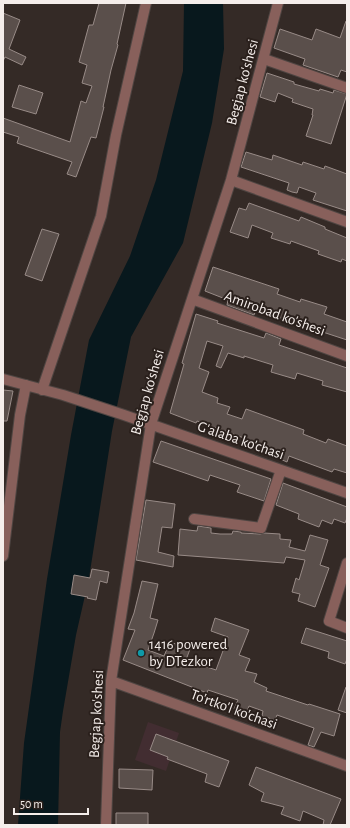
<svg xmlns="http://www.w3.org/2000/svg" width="350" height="828" font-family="'Alegreya Sans',sans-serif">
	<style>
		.education { fill: #422d31 }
		.water { fill: #08181d }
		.building { fill: #5a4f4b; stroke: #988b87 }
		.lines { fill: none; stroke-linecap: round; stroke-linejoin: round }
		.minor-casing { stroke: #4f4542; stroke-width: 12 }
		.minor { stroke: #88605b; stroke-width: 10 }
		.culture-dot { fill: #0f9aa8; stroke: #2a201c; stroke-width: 1.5 }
		.labels { text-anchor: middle; stroke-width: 4; stroke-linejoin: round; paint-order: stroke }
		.street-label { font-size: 15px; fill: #f5eeeb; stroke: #2a201c }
		.poi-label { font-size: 15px; fill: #f5eeeb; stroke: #2a201c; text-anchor: start }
	</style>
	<rect width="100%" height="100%" fill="#342a26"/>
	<!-- education -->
	<path class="education" d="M148,722L179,733L166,771L135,760Z"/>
	<!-- water -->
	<path class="water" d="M184,3H223L224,49L212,123L183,243L131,337L112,431L89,578L76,635L63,711L60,732L58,825H18L24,743L47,579L71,435L89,340L130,256L156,180L183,71Z"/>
	<!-- building -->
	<path class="building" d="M99,3H126L117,44L118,45L111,70L103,107H104L96,138L91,137L76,177L67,174L72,162L17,143L19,137L3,132V118L70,142L81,101L86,103L92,86L82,83L87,65L79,62L89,25H93Z
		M3,13L20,20L9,49L26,57L22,65L5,57L3,61Z
		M346,21H347V72L341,70L338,77L303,65L305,59L274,48L280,29L312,40L316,29L340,38Z
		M267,73L294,82V84L319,91L320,89L333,93L334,90L347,94L331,144L306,136L313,115H312L313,109L292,102L293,99L278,93L275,102L260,97Z
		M19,85L43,93L36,114L12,107Z
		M246,152L272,160L273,155L302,165L303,162L324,169L325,166L347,174V211L313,200L316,193L299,187L297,193L292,192L287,190L289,183L241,167Z
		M249,203L299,221L301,217L325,227V229L347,238V261L342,259L341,262L318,254L319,251L291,241L290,244L271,238L273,233L252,225L248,238L230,232L239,208L246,210Z
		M42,229L59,234L42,281L25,275Z
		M213,267L279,289L277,294L300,302L301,299L327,307L324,314L347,322V340L256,310L254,315L227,305L228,300L205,291Z
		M196,314L218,321L217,323L264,338L266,333L281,339L279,345L347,368V392L322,385L323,381L297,373L295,379L271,372L273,365L244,356V358L228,353L221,368L216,366L223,346L207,341L199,368L209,372L202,392L218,398L217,403L230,407L227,414L242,419L246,409L304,430L303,434L326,443L328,439L347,446V473L334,469L332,472L289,456L287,462L264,452L266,446L197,421L196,423L170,413L184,364L182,363Z
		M3,390L13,391L7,421H3Z
		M161,441L271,479L264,501L237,492L240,485L210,475L208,481L185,473L153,462Z
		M283,483L347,507V518L345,523L334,519L332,524L322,520L319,527L298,519L299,514L276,505Z
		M146,500L175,504L172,528L162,527L158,552L174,556L173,567L136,560Z
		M198,526L211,528V533L220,534H232L233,531L241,532V533L260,534L264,533L280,534V539L291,540L289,547L305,551L310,535L328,540L320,565L329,568L315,607L298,601L300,594L292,592L296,578L299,580L305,560L286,557L284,563L178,555L180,529L197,531Z
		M92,569L109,572L107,583L100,581L96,600L87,598L88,597L71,594L74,575L90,578Z
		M142,581L158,584L150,618L158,620L154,633L148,650L164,656L170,642L190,649L186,660L216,670L228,637L211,631L215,618L249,630L239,655L250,659L245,671L257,674L254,682L267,688L266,691L308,705L309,704L340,714L334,736L321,732L314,747L308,745L314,728L277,715L275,720L262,716L263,711L249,706L246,714L234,709L238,700L208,690L207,693L123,660L135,630L128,629L134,613Z
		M306,628L347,641V659L345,664L328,658L329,652L301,643Z
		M346,687H347V713L338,710Z
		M156,734L229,761L219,787L205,782L207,774L167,759L168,757L150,750Z
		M256,767L341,799L330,825H323L324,820L303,811L300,821L281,814L284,807L261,801L264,793L249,785Z
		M119,769L153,770L152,790L119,788Z
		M116,813H148V825H116Z"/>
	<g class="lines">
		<defs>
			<path id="minor" d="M264,59L347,88
				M231,180L347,222
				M192,299L347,356
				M3,379L63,395L124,415L347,493
				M42,390L101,216L116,135L146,3
				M194,519L261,528L281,470
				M3,556L20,415L26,385
				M347,563L329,621L347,628
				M111,681L347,766
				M106,825L111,681L151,424L231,180L278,3"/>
		</defs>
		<!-- minor casing -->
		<use href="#minor" class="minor-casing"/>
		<!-- minor -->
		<use href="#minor" class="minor"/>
	</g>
	<!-- markers -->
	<circle class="culture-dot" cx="141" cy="653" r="4"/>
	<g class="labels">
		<!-- street labels -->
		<g class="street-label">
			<text transform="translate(242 82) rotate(-75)" y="5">Begjap ko'shesi</text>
			<text transform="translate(275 313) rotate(20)" y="5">Amirobad ko'shesi</text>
			<text transform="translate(147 392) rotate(-74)" y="5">Begjap ko'shesi</text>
			<text transform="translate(241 440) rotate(19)" y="5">G'alaba ko'chasi</text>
			<text transform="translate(234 709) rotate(20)" y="5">To'rtko'l ko'chasi</text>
			<text transform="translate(96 714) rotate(-87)" y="5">Begjap ko'shesi</text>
		</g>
		<!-- poi labels -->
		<g class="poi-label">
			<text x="149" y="649">1416 powered<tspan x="149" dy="17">by DTezkor</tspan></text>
		</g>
	</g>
	<!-- border -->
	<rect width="350" height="828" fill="none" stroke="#f5eeeb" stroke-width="8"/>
	<!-- scale -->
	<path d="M14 808v6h74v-6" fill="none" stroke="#f5eeeb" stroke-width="2"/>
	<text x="20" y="808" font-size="12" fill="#f5eeeb" stroke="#2a201c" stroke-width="3" paint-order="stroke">50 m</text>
</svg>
